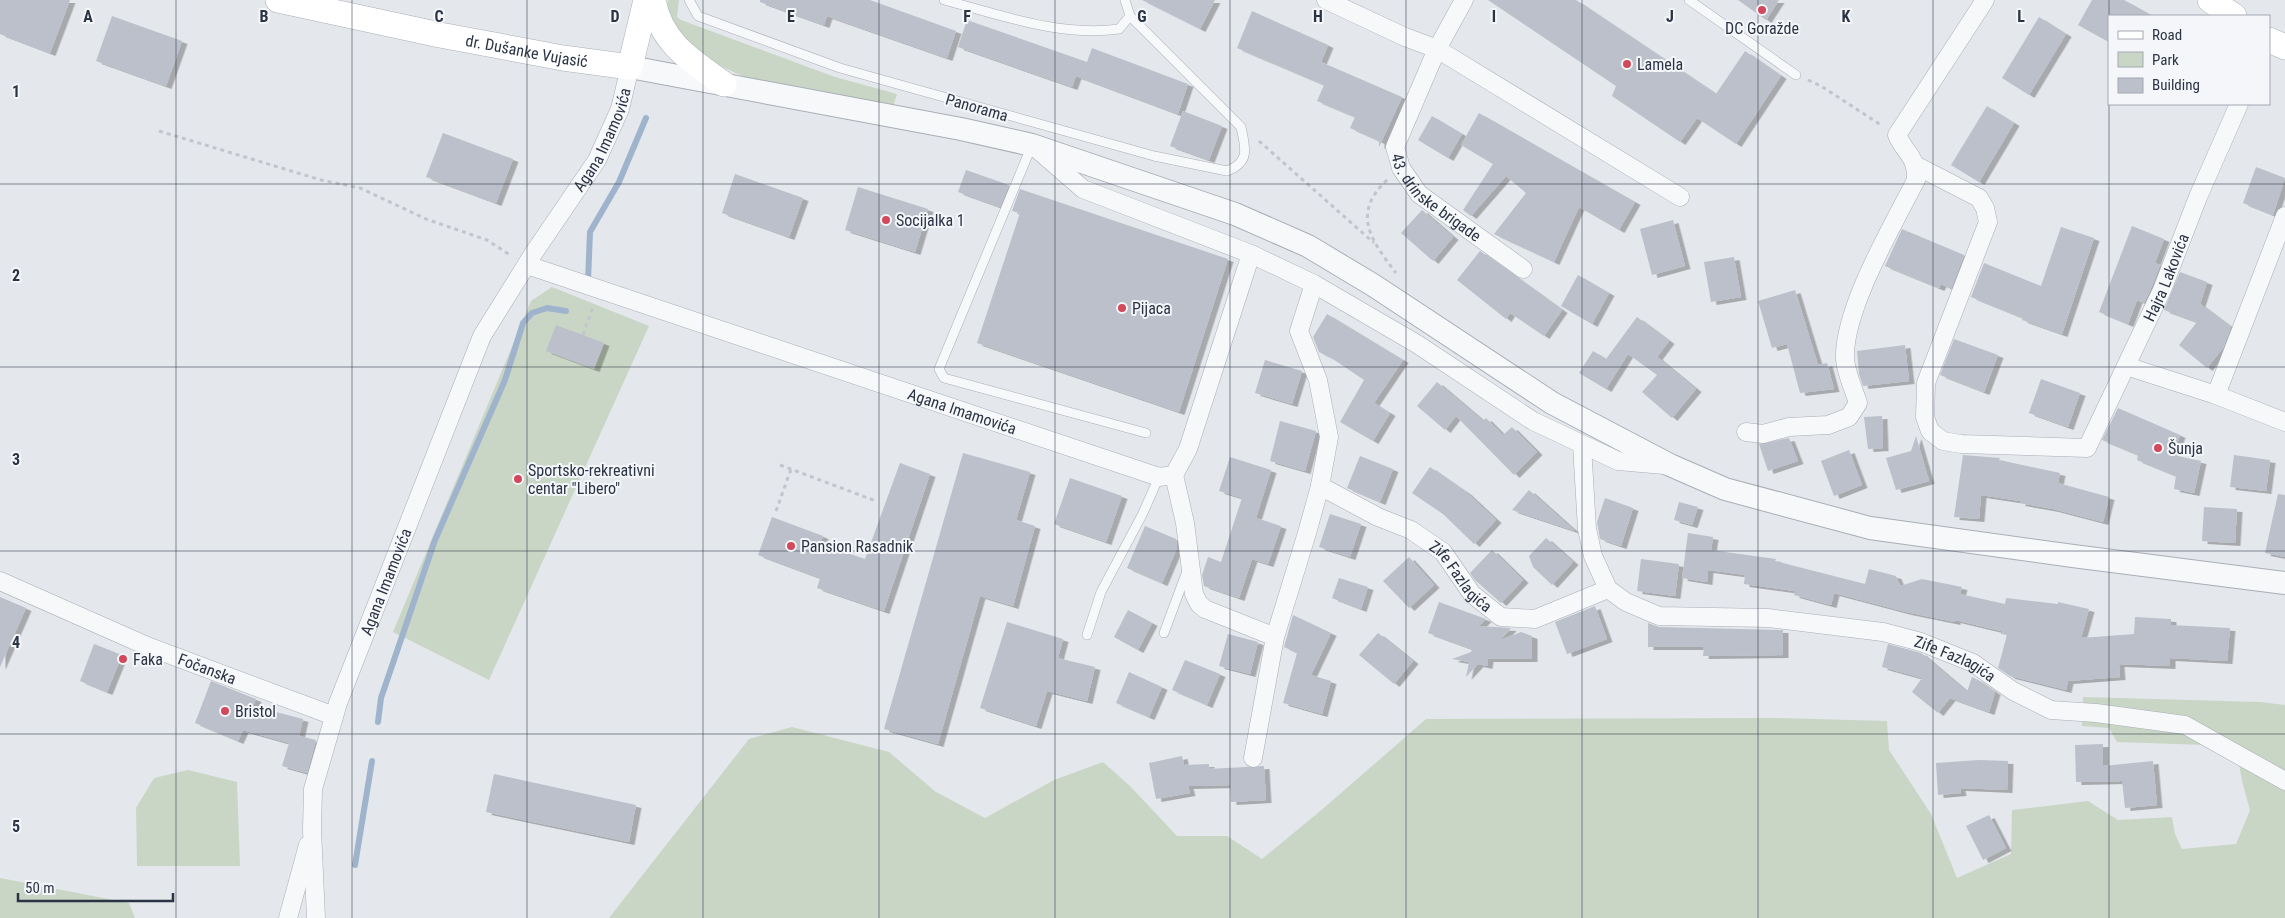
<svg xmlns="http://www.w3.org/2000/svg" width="2285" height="918" font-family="'Roboto Condensed',sans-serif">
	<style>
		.green { fill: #c9d6c5 }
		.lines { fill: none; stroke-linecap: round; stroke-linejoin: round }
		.stream { stroke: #9fb4cc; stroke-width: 6 }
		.building { fill: #bbc0ca; filter: url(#shadow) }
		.service-casing { stroke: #a9aeb7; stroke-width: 10 }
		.minor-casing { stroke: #a9aeb7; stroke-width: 19 }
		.tertiary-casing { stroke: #a9aeb7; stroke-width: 24 }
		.secondary-casing { stroke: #a9aeb7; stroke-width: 26 }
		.path { stroke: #c2c5cb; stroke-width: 3; stroke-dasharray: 4 4; stroke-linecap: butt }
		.service { stroke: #f7f8fa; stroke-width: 9 }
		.minor { stroke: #f7f8fa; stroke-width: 18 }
		.tertiary { stroke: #f7f8fa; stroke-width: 22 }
		.secondary { stroke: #fff; stroke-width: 25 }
		.grid { fill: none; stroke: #2b3445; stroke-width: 1; stroke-opacity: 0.55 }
		.poi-dot { fill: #d1495b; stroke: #f4f6f9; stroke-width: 2 }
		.labels { text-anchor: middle; stroke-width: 4; stroke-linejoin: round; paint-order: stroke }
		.poi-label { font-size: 16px; fill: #2b3445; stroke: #f4f6f9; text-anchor: start }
		.street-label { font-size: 16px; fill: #2b3445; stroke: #f4f6f9 }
		.grid-label { font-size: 16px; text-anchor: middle; font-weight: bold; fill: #2b3445; stroke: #f4f6f9; stroke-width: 4; stroke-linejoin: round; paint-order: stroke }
	</style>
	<defs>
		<filter id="shadow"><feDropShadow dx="5.5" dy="3" stdDeviation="0" flood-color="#0004"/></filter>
	</defs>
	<rect width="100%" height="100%" fill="#e4e7ec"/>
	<!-- green -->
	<path class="green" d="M668,0H679L677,17L681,20L835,77L897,94L892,110L758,82C725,70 662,42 668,0Z
		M552,287L649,326L489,680L393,632L531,301Z
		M2083,697L2260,702L2285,705V918H609L749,739L792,727L889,752L936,792L985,818L1054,780L1103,762L1130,786L1177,836H1227L1262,859L1325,807L1426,719L1774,718L1887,721L1889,750L1931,814L1957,878L2011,854L2012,810L2088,801L2118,820L2172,817L2175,834L2182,849L2236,844L2250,810L2242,781L2236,746L2117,742L2109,728L2082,726Z
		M188,770L237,782L240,866H137L136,808L154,778Z
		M0,878L129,903L135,918H0Z"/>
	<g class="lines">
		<!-- stream -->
		<path class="stream" d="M588,281L590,232L619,182L646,118
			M378,722L381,698L435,540L505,380L523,323L532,313L547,308L566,311
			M355,865L372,761"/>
	</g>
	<!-- building -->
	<path class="building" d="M0,0H70L50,53L0,34Z
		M760,0H870L956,31L947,58L827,16L824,25L760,2Z
		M1142,0H1215L1200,29Z
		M1488,0H1576L1716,94L1745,51L1781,76L1736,144L1697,118L1680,142L1612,96L1616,86Z
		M1738,0H1779L1766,20Z
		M2092,0H2124L2153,16H2109V42L2078,25Z
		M1252,11L1328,45L1321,62L1402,97L1379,147V141L1350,128L1355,117L1317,101L1324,85L1237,48Z
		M112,16L182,41L166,86L96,61Z
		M2039,17L2066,34L2029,95L2002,78Z
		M967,20L1087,62L1092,48L1188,84L1178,114L1076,76L1072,87L958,47Z
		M1987,106L2014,123L1979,182L1951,165Z
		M1183,111L1222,126L1209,160L1170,146Z
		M1479,113L1635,202L1619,230L1579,207L1554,262L1494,234L1526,193L1506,176L1471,216L1463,210L1493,164L1461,145Z
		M1432,116L1462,134L1448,158L1418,140Z
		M443,133L513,159L496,203L426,177Z
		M2256,167L2285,178L2273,215L2243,203Z
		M966,170L1009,185L1000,207L958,192Z
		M735,174L803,198L789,237L722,213Z
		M858,187L928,209L915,252L845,230Z
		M1020,189L1228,259L1179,412L977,343L1020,213L1012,211Z
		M1422,210L1453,237L1433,261L1401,233Z
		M1673,220L1685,266L1652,275L1640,229Z
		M2132,226L2164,239L2155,263L2160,265L2152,286L2144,303L2137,300L2128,324L2099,312Z
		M2061,227L2094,238L2062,334L2022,320L2023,318L1971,297L1984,263L2041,286Z
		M1902,229L1964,255L1951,289L1941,284L1939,288L1885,266Z
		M1480,251L1562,310L1544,336L1510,313L1506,319L1457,280Z
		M1734,257L1741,297L1711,302L1704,262Z
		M2180,272L2207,282L2200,304L2231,327L2223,348L2207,368L2179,345L2197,322L2164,310Z
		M1578,275L1609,293L1592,324L1561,306Z
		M1795,290L1818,365L1827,363L1834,389L1800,393L1787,344L1772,348L1758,301Z
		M1327,314L1403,360L1374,403L1390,413L1373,441L1340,422L1364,380L1333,359L1319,352L1313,337Z
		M1637,317L1669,341L1657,357L1696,389L1672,418L1642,392L1657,375L1628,354L1606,389L1579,373L1593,351L1606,359Z
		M556,325L604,343L594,369L546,351Z
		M1954,339L1998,355L1984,392L1940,375Z
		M1905,345L1909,381L1863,386L1859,374L1857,351Z
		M1265,360L1302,371L1292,404L1255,393Z
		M2041,379L2080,393L2068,427L2029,413Z
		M1437,382L1483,421L1486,418L1503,435L1512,427L1537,452L1514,475L1456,416L1445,430L1417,406Z
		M2118,408L2180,435L2173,455L2201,461L2194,493L2174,489L2176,476L2137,460L2138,455L2102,440Z
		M1882,416L1883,448L1868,449L1864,417Z
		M1280,421L1316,431L1305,471L1270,461Z
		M1916,436L1929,481L1896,490L1886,458L1911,451Z
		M1789,438L1798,461L1768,471L1759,444Z
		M1849,450L1862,485L1834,496L1821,461Z
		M963,453L1030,472L1016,520L1035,526L1013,606L980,596L938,744L884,729Z
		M1963,455L2000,458L1999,460L2060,473L2058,483L2109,497L2103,522L2053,509L2020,503V501L1981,495L1979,519L1954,517Z
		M2234,455L2270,460L2266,491L2230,487Z
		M1360,456L1393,469L1380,502L1347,488Z
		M1230,457L1271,470L1256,518L1281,526L1268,564L1252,559L1239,598L1204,586L1202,575L1208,557L1221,562L1242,498L1219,491Z
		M900,463L930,474L884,611L817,588L820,578L758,555L772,517L823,536L820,544L865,559Z
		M1430,467L1466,492L1496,520L1474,544L1443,514L1412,493Z
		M1070,478L1122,496L1106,542L1054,524Z
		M1529,490L1575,531L1512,510Z
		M2278,494L2285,495V557L2265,553Z
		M1605,498L1633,508L1621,546L1600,539L1597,522Z
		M1679,502L1698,507L1692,525L1674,520Z
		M2204,507L2237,509L2235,543L2202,541Z
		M1330,514L1361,524L1350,557L1319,547Z
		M1145,526L1176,539L1177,548L1162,583L1127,568Z
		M1688,533L1713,537L1711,550L1776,559L1775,561L1865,584L1869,569L1896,576L1900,586L1922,579L1962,587L1960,594L2005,604L2006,598L2058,604V602L2089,609L2081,638L2134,634L2135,617L2171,619V625L2230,628L2227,661L2170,658V666L2119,664L2120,677L2068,681L2066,690L2010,676L1998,668L2007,635L2001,634V631L1955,620V622L1906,612L1834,593L1831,605L1794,595L1795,591L1744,584L1745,575L1708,570L1707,582L1682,578Z
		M1546,538L1573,562L1552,585L1533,567L1529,556Z
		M1492,550L1523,580L1501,603L1475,580L1470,573Z
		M1409,557L1434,585L1409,608L1383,581Z
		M1641,559L1679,564L1675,596L1637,591Z
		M1339,578L1368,587L1361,609L1332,598Z
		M0,597L26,608L0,667Z
		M1439,602L1486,619L1479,626L1511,628L1500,640L1521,632L1532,636V659H1488L1487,666L1478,664L1466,677L1469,662L1452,659L1471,652L1472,649L1428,633Z
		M1595,606L1607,639L1567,654L1555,622Z
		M1128,610L1152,623L1138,650L1114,637Z
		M1293,615L1331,633L1311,675L1331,681L1322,714L1283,703L1297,653L1284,647Z
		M1007,622L1063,639L1058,658L1095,667L1087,701L1047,691L1036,726L980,708Z
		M1648,623L1659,627L1783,630V655L1703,656L1704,647H1648Z
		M1378,633L1413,661L1394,684L1359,655Z
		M1228,634L1258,642L1250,674L1219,666Z
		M94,644L122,655L107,692L80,681Z
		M1888,644L1921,653L1967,692L1972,677L1978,680L1995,692L1989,712L1950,698L1938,713L1912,692L1922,678L1882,667Z
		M1185,660L1220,674L1207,705L1172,690Z
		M1129,672L1162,687L1149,717L1116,703Z
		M211,681L256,699L253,706L303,719L299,736L316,740L307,773L282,766L289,743L243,730L238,741L195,723Z
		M2103,744V766L2153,761L2157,805L2125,808L2122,781L2076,782L2075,745Z
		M1182,756L1184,765L1209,764V769L1264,766L1266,800L1231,802L1230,785L1188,786L1190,793L1156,799L1149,763Z
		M1979,760L2008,761L2007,790L1960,788L1961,793L1938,795L1936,763Z
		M494,774L636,805L629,842L486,812Z
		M1989,815L2006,848L1983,860L1966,826Z"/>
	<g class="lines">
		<defs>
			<path id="service" d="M689,0L698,16L840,68L1154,156L1227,171C1251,162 1245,147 1241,127L1130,16L1125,0
				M944,0C1001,15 1060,37 1119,29L1130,16
				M1689,0L1796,75
				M1032,145L939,369L944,378L1146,433
				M1164,633L1187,571
				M1087,635L1101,592L1142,515L1159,477"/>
			<g id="minor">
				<path d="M1326,0L1405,37L1437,49L1680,197"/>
				<path id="s1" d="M1464,0L1437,49L1395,147L1401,168L1419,194L1523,269"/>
				<path d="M1037,149L1083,189L1251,254L1314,284L1417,344L1533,421L1618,461L1664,465"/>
				<path id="s2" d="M1917,166L1979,198L1985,208L1988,222L1926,383L1925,417L1930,431L1943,441L1961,444L2087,448L2162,290L2198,197L2239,104"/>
				<path id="s3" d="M527,265L1159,477L1174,475L1188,449L1251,254"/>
				<path d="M2126,366L2216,395L2285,422"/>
				<path d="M2216,395L2285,216"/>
				<path d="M1746,432L1763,434L1789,427L1828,425L1849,417L1858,403C1854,390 1846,373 1845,359C1843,310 1893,225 1916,180C1917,156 1906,155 1897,135L1985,0"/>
				<path id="s4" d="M1582,445L1587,529L1593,556L1608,589L1626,602L1659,616L1768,618L1883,632L1921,642L1973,663L2013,691L2051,710L2096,713L2185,725L2285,781"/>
				<path d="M1174,475L1185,523L1194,594L1199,604L1205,609L1275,637"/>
				<path id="s5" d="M1320,486L1378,517L1411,530L1443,552L1472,594L1501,617L1535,619L1608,589"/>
				<path id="s6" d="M0,581L147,646L334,716"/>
				<path d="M1253,758L1275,637L1307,533L1320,486L1329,437L1318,380L1299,331L1314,284"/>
				<path d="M288,918L308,845"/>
				<path id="s7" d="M316,918L312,830L313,789L338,703L482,336L533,254L597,160L620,109L630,67"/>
			</g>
			<path id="tertiary" d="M630,67L961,129L1032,145L1235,214L1308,246L1373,285L1552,403L1670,465L1725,489L1870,528L2073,556L2285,583"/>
			<g id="secondary">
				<path id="s8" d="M278,0L440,35L563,58L630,67L646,0"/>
				<path d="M653,0C661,43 690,60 724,84"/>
				<path d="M2210,0L2234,16"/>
				<path d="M2269,40L2285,47"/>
			</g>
		</defs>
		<!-- service casing -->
		<use href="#service" class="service-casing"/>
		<!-- minor casing -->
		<use href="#minor" class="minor-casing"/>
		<!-- tertiary casing -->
		<use href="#tertiary" class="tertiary-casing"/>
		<!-- secondary casing -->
		<use href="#secondary" class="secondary-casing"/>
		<!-- path -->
		<path class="path" d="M1808,80L1821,86L1881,125
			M159,131L321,180L360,188L426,219L487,240L510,255
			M1259,141L1374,243
			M1387,180C1351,214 1371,240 1396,273
			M583,335L593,307
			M780,465L876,501
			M776,511L791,469"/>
		<!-- service -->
		<use href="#service" class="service"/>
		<!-- minor -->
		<use href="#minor" class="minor"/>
		<!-- tertiary -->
		<use href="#tertiary" class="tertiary"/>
		<!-- secondary -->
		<use href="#secondary" class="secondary"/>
	</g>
	<!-- grid -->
	<path class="grid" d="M176,0V918M352,0V918M527,0V918M703,0V918M879,0V918M1055,0V918M1230,0V918M1406,0V918M1582,0V918M1758,0V918M1933,0V918M2109,0V16M2109,104V918M0,184H2285M0,367H2285M0,551H2285M0,734H2285"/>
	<!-- markers -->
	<g class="poi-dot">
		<circle cx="1762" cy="10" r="5"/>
		<circle cx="1627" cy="64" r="5"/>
		<circle cx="886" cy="220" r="5"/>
		<circle cx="1122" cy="308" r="5"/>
		<circle cx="2158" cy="448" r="5"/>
		<circle cx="518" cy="479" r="5"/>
		<circle cx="791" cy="546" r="5"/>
		<circle cx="123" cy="659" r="5"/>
		<circle cx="225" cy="711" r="5"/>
	</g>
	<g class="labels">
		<!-- poi labels -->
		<g class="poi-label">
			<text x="1762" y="34" text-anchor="middle">DC Goražde</text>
			<text x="1637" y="70">Lamela</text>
			<text x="896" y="226">Socijalka 1</text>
			<text x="1132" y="314">Pijaca</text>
			<text x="2168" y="454">Šunja</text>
			<text x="528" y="476">Sportsko-rekreativni<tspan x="528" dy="18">centar "Libero"</tspan></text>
			<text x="801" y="552">Pansion Rasadnik</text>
			<text x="133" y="665">Faka</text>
			<text x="235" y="717">Bristol</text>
		</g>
		<!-- street labels -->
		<g class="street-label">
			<text dy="6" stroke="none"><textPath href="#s8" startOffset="254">dr. Dušanke Vujasić</textPath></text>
			<text transform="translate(977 107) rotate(16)" y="6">Panorama</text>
			<text dy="6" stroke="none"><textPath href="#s7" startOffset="844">Agana Imamovića</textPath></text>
			<text dy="6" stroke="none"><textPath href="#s1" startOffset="230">43. drinske brigade</textPath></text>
			<text dy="6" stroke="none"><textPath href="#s2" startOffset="666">Hajra Lakovića</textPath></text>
			<text dy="6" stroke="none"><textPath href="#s3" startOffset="459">Agana Imamovića</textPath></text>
			<text dy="6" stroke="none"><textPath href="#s5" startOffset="170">Zife Fazlagića</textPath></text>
			<text dy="6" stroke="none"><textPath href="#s7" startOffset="349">Agana Imamovića</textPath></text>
			<text dy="6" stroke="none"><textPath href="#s4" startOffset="508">Zife Fazlagića</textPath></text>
			<text dy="6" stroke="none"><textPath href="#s6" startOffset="225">Fočanska</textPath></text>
		</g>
	</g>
	<g class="grid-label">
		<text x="88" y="22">A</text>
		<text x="264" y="22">B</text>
		<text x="439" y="22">C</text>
		<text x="615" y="22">D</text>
		<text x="791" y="22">E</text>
		<text x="967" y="22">F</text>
		<text x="1142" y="22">G</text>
		<text x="1318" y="22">H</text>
		<text x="1494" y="22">I</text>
		<text x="1670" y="22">J</text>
		<text x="1846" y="22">K</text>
		<text x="2021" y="22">L</text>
		<text x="16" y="97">1</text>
		<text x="16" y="281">2</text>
		<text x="16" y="465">3</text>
		<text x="16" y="648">4</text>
		<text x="16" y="832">5</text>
	</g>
	<!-- legend -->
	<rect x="2108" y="15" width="162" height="90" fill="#f4f6f9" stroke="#a4a8b1"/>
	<rect x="2118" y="31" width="25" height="8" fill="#ffffff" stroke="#a4a8b1"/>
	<text x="2152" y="40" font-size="15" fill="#2b3445">Road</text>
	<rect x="2118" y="52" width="25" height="15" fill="#c9d6c5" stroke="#a4a8b1"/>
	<text x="2152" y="65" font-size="15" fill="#2b3445">Park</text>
	<rect x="2118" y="78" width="25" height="15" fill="#bbc0ca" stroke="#a4a8b1"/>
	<text x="2152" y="90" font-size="15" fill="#2b3445">Building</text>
	<!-- scale -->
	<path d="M18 893v8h155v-8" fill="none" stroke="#2b3445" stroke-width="2.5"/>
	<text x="25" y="893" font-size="15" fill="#2b3445" stroke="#f4f6f9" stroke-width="4" paint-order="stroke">50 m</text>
</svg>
